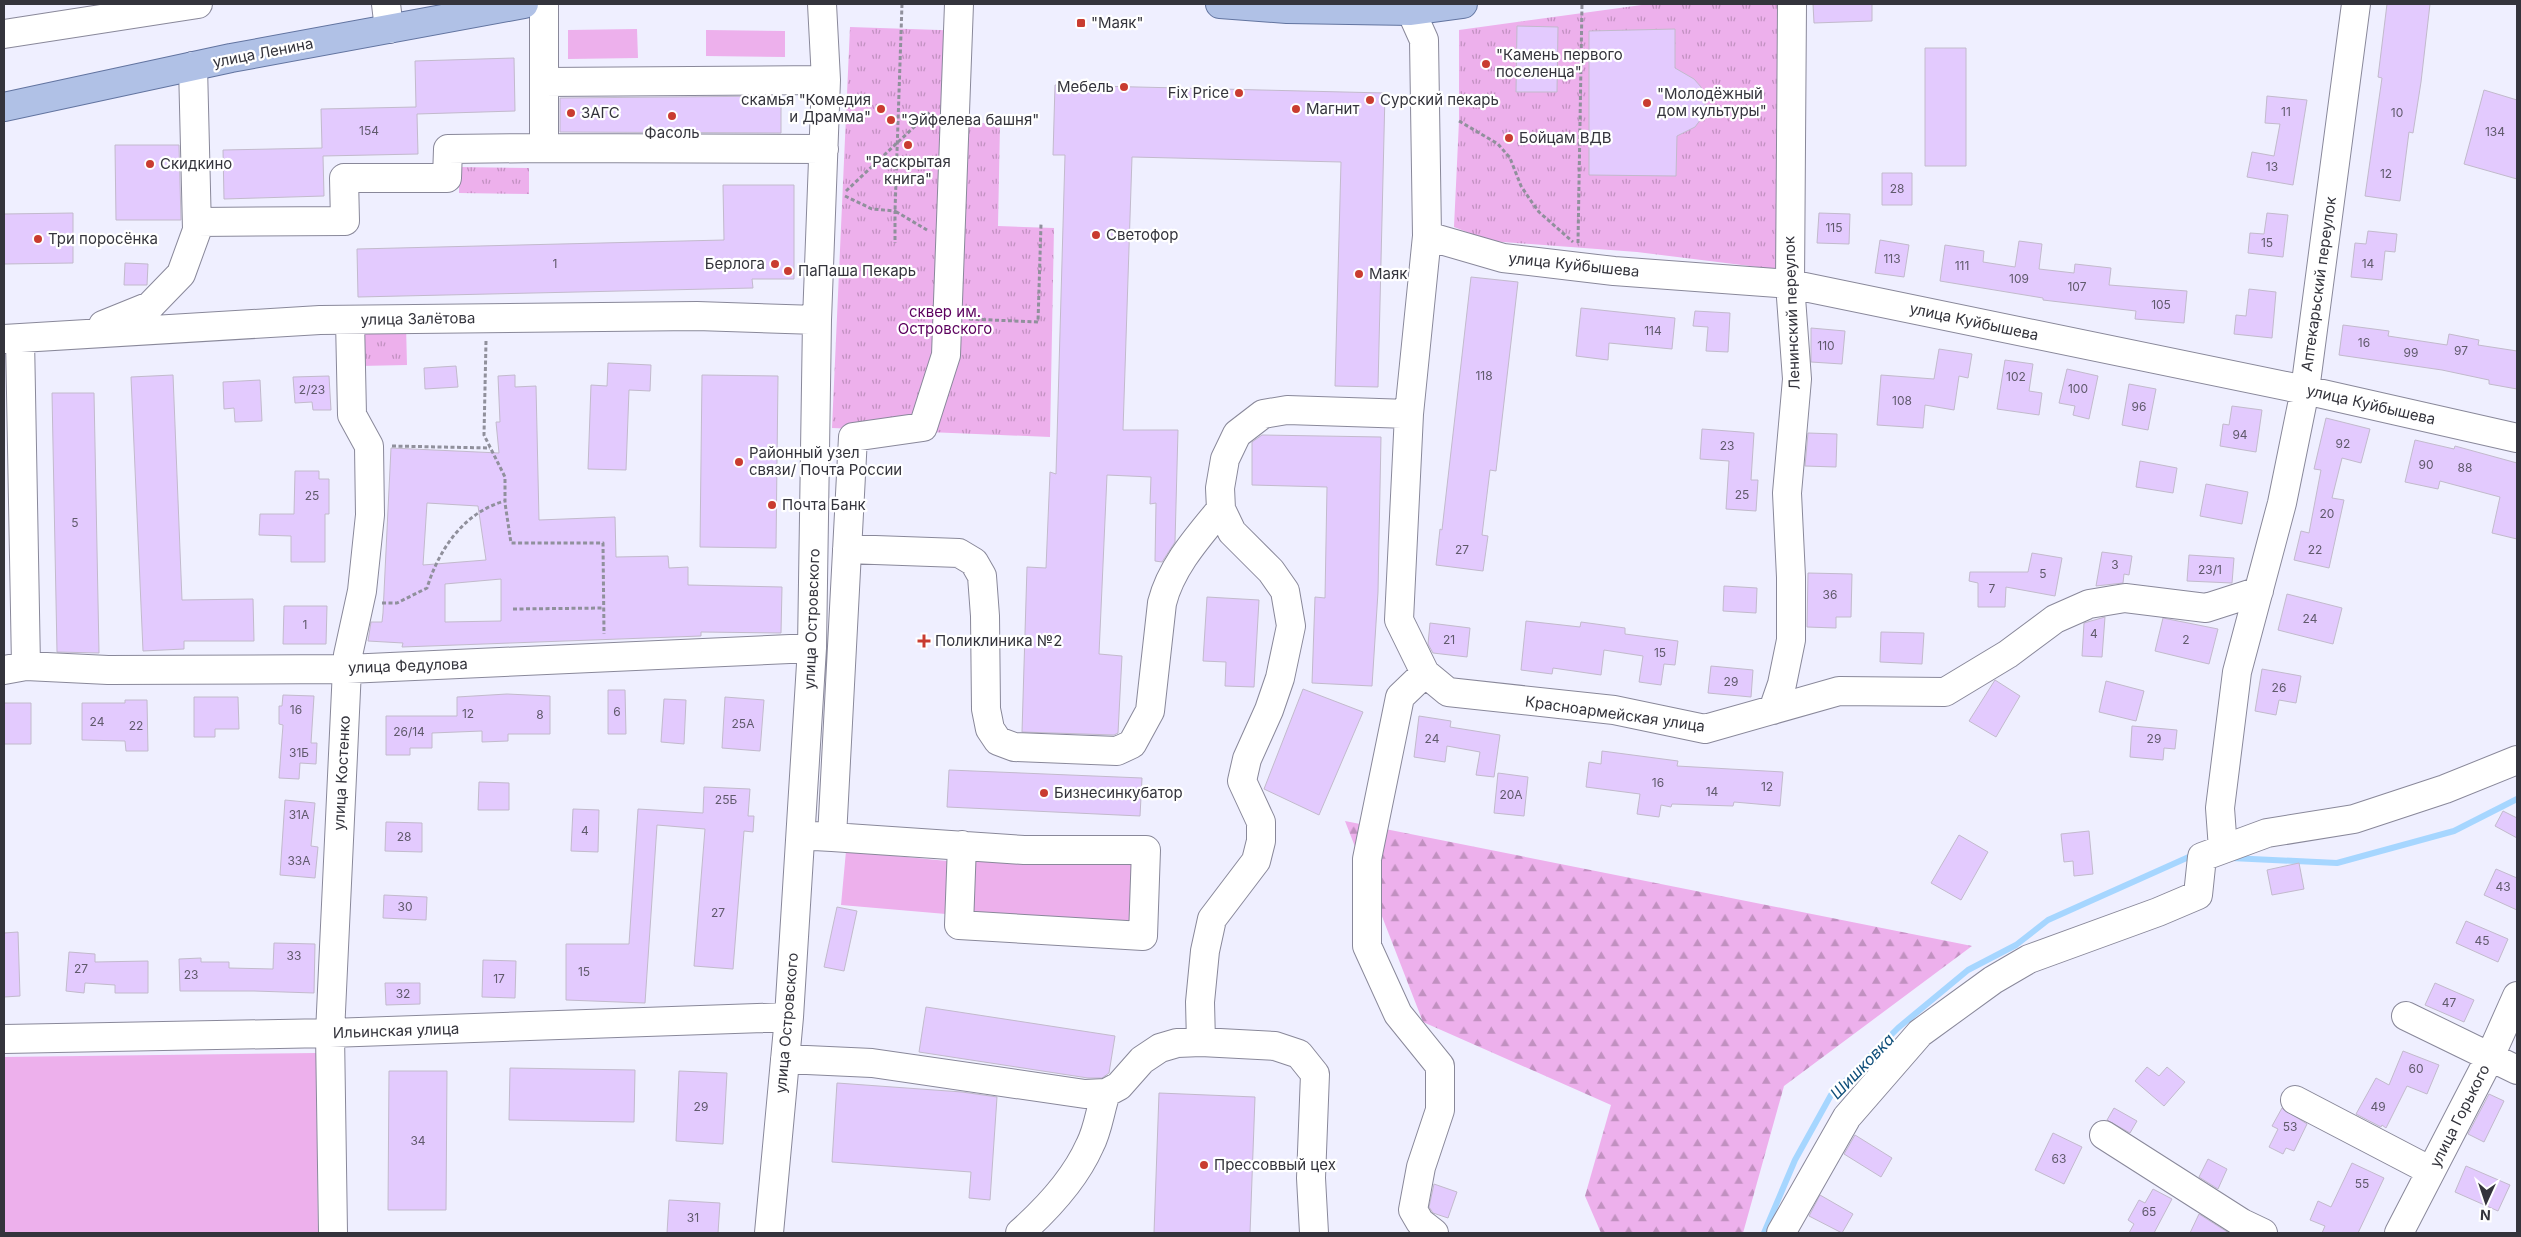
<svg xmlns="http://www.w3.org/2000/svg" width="2521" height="1237" font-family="Inter,sans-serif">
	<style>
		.grass { fill: #edb0ec }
		.forest { fill: url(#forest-firs) }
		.park { fill: url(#park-tufts) }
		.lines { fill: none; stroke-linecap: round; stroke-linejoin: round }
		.stream { stroke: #a6d6ff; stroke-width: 6 }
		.building { fill: #e3cafe; stroke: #c2bacc; fill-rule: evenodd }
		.minor-casing { stroke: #89889a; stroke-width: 30 }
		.major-casing { stroke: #6274a0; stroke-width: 30 }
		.path { stroke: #90909c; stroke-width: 3; stroke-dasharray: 4 2.5; stroke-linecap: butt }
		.minor { stroke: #fff; stroke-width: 28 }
		.major { stroke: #b0c1e6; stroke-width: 28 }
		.poi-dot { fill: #c93c30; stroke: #fff; stroke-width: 2 }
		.labels { text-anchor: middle; stroke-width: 4.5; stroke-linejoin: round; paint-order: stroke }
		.number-label { font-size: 12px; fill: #605a6c }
		.poi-label { font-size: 15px; fill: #34343c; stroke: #fff; text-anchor: start }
		.street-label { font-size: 15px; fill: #34343c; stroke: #fff }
		.park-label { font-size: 15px; fill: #5c005e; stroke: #fff }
		.water-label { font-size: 16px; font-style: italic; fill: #104f7a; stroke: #fff }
	</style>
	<defs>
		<pattern id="forest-firs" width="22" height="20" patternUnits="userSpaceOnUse" patternTransform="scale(1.25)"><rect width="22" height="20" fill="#edb0ec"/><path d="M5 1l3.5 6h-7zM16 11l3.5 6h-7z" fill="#c190c0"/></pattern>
		<pattern id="park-tufts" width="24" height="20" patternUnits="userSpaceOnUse" patternTransform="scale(1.25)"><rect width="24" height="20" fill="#edb0ec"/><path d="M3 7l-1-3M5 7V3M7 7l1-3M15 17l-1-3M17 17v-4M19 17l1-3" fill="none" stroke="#c190c0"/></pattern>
	</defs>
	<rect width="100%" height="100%" fill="#efefff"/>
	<!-- grass -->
	<path class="grass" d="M637,29L638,58L568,59V30Z
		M706,30L785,31V57L706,56Z
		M846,851L947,861L946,914L841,905Z
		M972,856L1134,857L1132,924L969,916Z
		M316,1053L318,1233H4V1057Z"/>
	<!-- forest -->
	<path class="forest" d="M1345,821L1972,946L1784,1086L1743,1233H1601L1585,1196L1611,1105L1423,1022Z"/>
	<!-- park -->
	<path class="park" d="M1649,4H1792L1782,270L1637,252L1490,241L1454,227L1459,121V30Z
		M850,27L969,31L967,122L1000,124L998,226L1054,228L1050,437L832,428Z
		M459,167L529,168V194L459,193Z
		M406,325L407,365L360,366L359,326Z"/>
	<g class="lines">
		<!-- stream -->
		<path class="stream" d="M2231,858L2337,863L2454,831L2517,799
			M1764,1233L1795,1160L1831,1095L1898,1028L1968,970L2016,945L2048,920L2191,856H2196"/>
	</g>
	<!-- building -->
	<path class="building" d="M1813,4H1872V21L1814,23Z
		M2387,4H2430L2421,82L2413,133L2409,132L2400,201L2365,196L2382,78L2378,77Z
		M1517,26L1558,27L1557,92H1516Z
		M1675,29V68L1694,79L1701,87L1705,98V109L1701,119L1695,127L1677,136L1676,176L1589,175V31Z
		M1925,48H1966V166H1925Z
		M514,58L515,111L417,114L418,154L323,156L324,196L224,199L223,150L322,148L321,109L416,107L415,61Z
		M1055,85L1385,93L1378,387L1335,386L1341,162L1132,157L1123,430H1178L1175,542L1162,562L1155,561L1156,503L1150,504L1151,477L1107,475L1099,654L1122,656L1118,733L1114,735L1022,732L1027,567L1046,568L1050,472L1056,474L1065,155H1053Z
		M2484,90L2517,100V179L2464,164Z
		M781,96V133L560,132V98Z
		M2267,96L2307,100L2293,185L2247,177L2252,152L2274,156L2280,124L2265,123Z
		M115,145H179L181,220H116Z
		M1882,173H1912V205H1882Z
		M723,185H794V279H752L753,288L358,297L357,249L724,240Z
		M73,213V263L4,264V214Z
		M1819,213L1850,214L1849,244L1817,243Z
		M2267,213L2288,215L2283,257L2248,253L2250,233L2264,234Z
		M2368,231L2397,234L2395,252L2385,251L2382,280L2351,277L2355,243L2366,244Z
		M1880,240L1909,245L1904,277L1875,273Z
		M2019,241L2042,244L2039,269L2074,273L2075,264L2111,268L2109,285L2187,291L2184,323L2135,319L2136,311L2043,300V298L1940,281L1945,245L1984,251L1983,262L2015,267Z
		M125,263L148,264L147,285H124Z
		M1471,277L1518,282L1496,471L1490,470L1482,535L1488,536L1483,571L1436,565L1440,529L1442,530Z
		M2249,289L2276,292L2272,338L2234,334L2236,315L2246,316Z
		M1581,308L1675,318L1672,349L1609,343L1608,360L1576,356Z
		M1695,311L1730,313L1728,352L1706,351L1708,327L1693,326Z
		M2343,325L2389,331L2388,336L2447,345L2449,334L2479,340L2478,345L2517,351V389L2489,384V380L2442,370L2339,355Z
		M1811,328L1845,331L1842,364L1811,362Z
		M1939,349L1972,354L1968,378L1959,376L1954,410L1925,405L1923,428L1877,425L1881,375L1934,379Z
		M2005,360L2033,364L2029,391L2042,393L2039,415L1997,409Z
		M608,363L651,365L650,391L629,390L626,470L588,469L591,385L607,386Z
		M456,366L458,387L425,389L424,368Z
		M2067,369L2098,376L2089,419L2073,415L2075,406L2059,403Z
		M173,375L182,600L253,599L254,641H184V649L143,651L131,377Z
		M515,375V387L536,386L539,520L615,517L616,557L668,556L669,568L688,567V585L782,587L781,633L701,632V636L402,647L403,643L368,641L371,622H382L383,613L391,448L499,453L496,422H500L498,376ZM427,503L478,506L486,560L423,565ZM501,579V621L445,622V584Z
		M702,375L778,376L776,548L700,547Z
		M329,376L331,410H313L312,402L295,403L293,377Z
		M260,380L262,421L235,422L234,408L224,409L223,382Z
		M2129,384L2156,389L2148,430L2122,425Z
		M52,393H94L99,653L57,652Z
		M2232,406L2262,410L2256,452L2220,446L2223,424L2229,425Z
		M2326,418L2370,429L2361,463L2342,458L2332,498L2344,500L2329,568L2294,560L2301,531L2309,533L2321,470L2314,469Z
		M1702,429L1754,433L1751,480H1758L1756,511L1726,509L1729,461L1700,459Z
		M1808,433L1837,434L1836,467L1805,466Z
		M1262,435L1381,437L1378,592L1372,686L1312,683L1315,597L1325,598L1327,487L1252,485V442Z
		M2415,440L2454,449L2455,446L2517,463V539L2492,533L2500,497L2440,481L2438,489L2405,482Z
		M2140,461L2177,468L2173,493L2136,487Z
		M295,471H319V479H329V514H325V562H291V536L259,535L260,514H294Z
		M2206,484L2248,492L2242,524L2200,516Z
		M2102,552L2132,556L2129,575L2124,574L2123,583L2096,586Z
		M2032,553L2062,558L2055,596L2006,587L2005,607H1978V583L1969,581L1970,572H2028Z
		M2189,555L2234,558L2232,583L2187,581Z
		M1808,573L1852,574L1851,617H1836V628L1807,627Z
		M1724,586L1757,588L1756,613L1723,611Z
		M2287,594L2342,608L2333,644L2278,630Z
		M1207,597L1259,600L1254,687L1225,686L1226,662L1203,661Z
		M284,606H327L326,644H283Z
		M2105,617L2102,657L2082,656L2084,623Z
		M2163,618L2218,629L2209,664L2155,651Z
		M1526,621L1580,627L1581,622L1625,628V634L1678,641L1675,665L1664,664L1661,685L1639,682L1643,656L1604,650L1601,675L1553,668L1552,674L1521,670Z
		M1430,623L1470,628L1467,657L1433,653L1428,644Z
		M1881,632L1924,633L1922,664L1880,662Z
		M1711,666L1753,670L1751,697L1708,693Z
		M2262,669L2301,676L2296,703L2279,700L2276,715L2255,711Z
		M1995,680L2020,696L1996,737L1969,721Z
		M2106,681L2144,691L2136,721L2099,712Z
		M1303,689L1363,712L1319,815L1264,789Z
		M608,690H625L626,734H608Z
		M507,694L550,696V734H508V741L482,742V731L432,733V748H410V755H386V716H457V697Z
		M283,695L314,696L311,743H317L316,764L300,763L299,779L279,778L283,725L279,724V706H282Z
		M194,697H238L239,729H215V737H194Z
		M725,697L764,700L760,751L722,748Z
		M664,699L686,700L684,744L661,742Z
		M125,700H147L148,751H126L125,741L82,740V703H125Z
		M4,703H31V744H4Z
		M1419,716L1451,721L1450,727L1500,735L1494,777L1476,775L1480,752L1447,746L1445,762L1414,757Z
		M2132,726L2177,730L2175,749L2164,748L2163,760L2130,757Z
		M1602,751L1678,761L1677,766L1783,772L1780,806L1734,802L1733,806L1672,804L1671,807L1661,805L1659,817L1637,814L1640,794L1586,787L1589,762L1601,764Z
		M949,770L1142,778L1140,816L947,807Z
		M1498,773L1528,777L1524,816L1494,813Z
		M479,782L509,783V810H478Z
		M704,787L750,789L748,816H754L753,832L744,831L733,969L694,966L705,829L657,825L645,1003L566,1000V944H629L638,809L703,813Z
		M285,800L315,803L311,846L318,847L315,878L280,875Z
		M573,809L599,810L598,852L571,851Z
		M2503,811L2517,818V838L2495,826Z
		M386,822L422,823V852L385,851Z
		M2089,831L2093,874L2074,876L2073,861L2064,862L2061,834Z
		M1959,835L1988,852L1961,900L1931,883Z
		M2299,863L2304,889L2272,895L2267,870Z
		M2496,869L2517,878V910L2484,895Z
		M384,895L427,897L426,920L383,918Z
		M837,907L857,911L844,971L824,967Z
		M2466,921L2508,939L2498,962L2456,943Z
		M18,932L20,996L4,997V933Z
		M274,943L315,944L314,993L254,991H180L179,959L201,958V962H229V968L273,969Z
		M69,952L95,954V962L148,961V993H115V985L85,983L84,993L66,991Z
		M483,960L516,961L515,998L482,997Z
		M385,983H420V1004L386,1005Z
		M2435,983L2474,1000L2464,1022L2425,1005Z
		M926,1007L1115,1036L1109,1073L1102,1078H1088L919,1052Z
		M2403,1051L2439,1065L2427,1094L2407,1086L2386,1128L2382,1125L2381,1127L2356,1114L2376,1078L2389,1085Z
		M2147,1067L2159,1076L2167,1067L2185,1082L2164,1106L2135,1081Z
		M510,1068L635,1070L634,1122L509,1120Z
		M389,1071H447L446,1210H388Z
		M679,1071L727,1073L723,1144L676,1141Z
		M837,1083L962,1092L997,1097L990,1200L969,1198L971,1172L832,1162Z
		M1159,1093L1255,1097L1250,1233H1154Z
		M2489,1094L2504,1101L2484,1142L2468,1134Z
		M2114,1108L2137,1121L2130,1133L2107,1120Z
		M2282,1108L2307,1124L2294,1151L2286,1148L2283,1154L2269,1147L2278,1129L2272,1126Z
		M2053,1133L2082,1147L2064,1184L2035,1170Z
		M1855,1135L1892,1158L1881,1177L1844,1154Z
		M2208,1159L2227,1169L2218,1189L2199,1177Z
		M2352,1163L2384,1178L2358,1233H2322L2325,1226L2310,1220L2318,1201L2331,1207Z
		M2466,1166L2510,1185L2498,1211L2455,1192Z
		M1434,1184L1457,1192L1448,1218L1433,1213L1429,1207Z
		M2153,1189L2172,1199L2154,1233H2129L2134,1224L2128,1220L2139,1200L2145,1203Z
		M1820,1195L1853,1214L1842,1233L1809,1216Z
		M669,1200L720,1203L718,1233H667Z
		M2199,1214L2229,1233H2190Z"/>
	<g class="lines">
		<defs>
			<path id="minor" d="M386,4L389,29
				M544,4V82
				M1411,11L1424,40L1427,236L1409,414L1399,620L1425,673L1400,697L1367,859V946L1398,1014L1440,1066V1110L1421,1167L1413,1210L1420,1222L1434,1233
				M4,34L198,4
				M544,148L824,149
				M197,222L345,221L344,178H447L448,149L544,148V82L826,80
				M1427,236L1503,258L1614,271L1790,284L2305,390L2517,438
				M103,325L150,306L181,274L197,230L193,66
				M20,338L26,666
				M4,339L320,320L697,316L817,320
				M847,549L959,553L974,562L982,576L985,616L986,709L990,729L998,741L1014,747L1117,751L1132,744L1150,711L1162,603C1171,567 1198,537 1221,509
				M4,670L26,666L108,670L347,669L812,648
				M1425,673L1448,692L1614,710L1705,729L1839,691L1945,692L2008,654L2055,619L2089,604L2125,598L2206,608L2259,591
				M1773,710L1782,684L1791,640V577L1787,493L1797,379L1790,284L1792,4
				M814,836L832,837L1024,850H1146L1143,936L959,925L962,845
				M832,837L853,437L923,427L946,355L959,4
				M2223,849L2220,808L2237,672L2282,503L2305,390L2356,4
				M2406,1016L2517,1070
				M4,1039L330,1033L789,1017
				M1201,1042L1200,1002L1205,951L1212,919L1256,861L1261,841V822L1242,781L1247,759L1269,710L1280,678L1291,626L1285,591L1271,571L1232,532L1221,509L1220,488L1225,459L1237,434L1263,414L1287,410L1409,414
				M785,1059L872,1063L1085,1094L1106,1093L1119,1086L1142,1060L1160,1048L1177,1043L1201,1042L1275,1046L1299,1054L1315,1074L1311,1178L1314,1233
				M2295,1100L2431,1171
				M2104,1135L2242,1223L2263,1233
				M333,1233L330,1033L347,669L348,655L362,591L370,515L369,446L352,415L350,320
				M769,1233L789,1017L812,648L817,320L826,80L822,4
				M1020,1233C1047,1209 1075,1179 1090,1145C1098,1130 1100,1110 1106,1093
				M1781,1233L1847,1117L1920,1033L1993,980L2029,959L2158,912L2198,895L2202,857L2267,833L2354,819L2445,789L2517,760
				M2399,1233L2489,1059L2517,996"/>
			<path id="major" d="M1220,4L1287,9L1411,11L1463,4
				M4,107L231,58L524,4"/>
		</defs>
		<!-- minor casing -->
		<use href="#minor" class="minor-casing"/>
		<!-- major casing -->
		<use href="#major" class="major-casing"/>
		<!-- path -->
		<path class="path" d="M902,4L895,211L927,230
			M1459,121L1498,144L1510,158L1521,186L1531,201L1539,212L1573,242
			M846,191L931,111
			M845,196L872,209L895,211V243
			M1578,243L1582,4
			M969,319L1038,322L1041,224
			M486,341L484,435L505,477V503L511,543H603L604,634
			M392,446L490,448
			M382,603H397L427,588C439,549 464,512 505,501
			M513,609L604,608"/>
		<!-- minor -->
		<use href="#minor" class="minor"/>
		<!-- major -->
		<use href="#major" class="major"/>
	</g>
	<!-- markers -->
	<g class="poi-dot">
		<rect x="1076" y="18" width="10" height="10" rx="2.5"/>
		<circle cx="1486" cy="64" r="5"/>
		<circle cx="1124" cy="87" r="5"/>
		<circle cx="1239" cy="93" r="5"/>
		<circle cx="1370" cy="100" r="5"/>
		<circle cx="1647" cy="103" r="5"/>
		<circle cx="881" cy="109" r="5"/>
		<circle cx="1296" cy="109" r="5"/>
		<circle cx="571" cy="113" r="5"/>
		<circle cx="672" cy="116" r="5"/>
		<circle cx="891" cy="120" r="5"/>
		<circle cx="1509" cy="138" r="5"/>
		<circle cx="908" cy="145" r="5"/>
		<circle cx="150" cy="164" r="5"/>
		<circle cx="1096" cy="235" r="5"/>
		<circle cx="38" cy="239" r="5"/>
		<circle cx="775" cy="264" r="5"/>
		<circle cx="788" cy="271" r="5"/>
		<circle cx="1359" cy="274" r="5"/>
		<circle cx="739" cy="462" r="5"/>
		<circle cx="772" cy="505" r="5"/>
		<path d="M921.5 633.5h5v5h5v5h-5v5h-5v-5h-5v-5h5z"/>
		<circle cx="1044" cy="793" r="5"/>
		<circle cx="1204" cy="1165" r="5"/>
	</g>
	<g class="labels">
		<!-- number labels -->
		<g class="number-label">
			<text x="2286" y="116">11</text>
			<text x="2397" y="117">10</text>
			<text x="369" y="135">154</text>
			<text x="2495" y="136">134</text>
			<text x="2272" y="171">13</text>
			<text x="2386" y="178">12</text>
			<text x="1897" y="193">28</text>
			<text x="1834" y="232">115</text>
			<text x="2267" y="247">15</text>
			<text x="1892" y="263">113</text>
			<text x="555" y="268">1</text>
			<text x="2368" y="268">14</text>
			<text x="1962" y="270">111</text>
			<text x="2019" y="283">109</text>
			<text x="2077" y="291">107</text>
			<text x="2161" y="309">105</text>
			<text x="1653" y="335">114</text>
			<text x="2364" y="347">16</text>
			<text x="1826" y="350">110</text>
			<text x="2461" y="355">97</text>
			<text x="2411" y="357">99</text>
			<text x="1484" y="380">118</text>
			<text x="2016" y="381">102</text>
			<text x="2078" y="393">100</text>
			<text x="312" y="394">2/23</text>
			<text x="1902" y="405">108</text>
			<text x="2139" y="411">96</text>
			<text x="2240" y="439">94</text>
			<text x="2343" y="448">92</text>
			<text x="1727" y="450">23</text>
			<text x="2426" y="469">90</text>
			<text x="2465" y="472">88</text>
			<text x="1742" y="499">25</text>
			<text x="312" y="500">25</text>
			<text x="2327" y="518">20</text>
			<text x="75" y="527">5</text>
			<text x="1462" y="554">27</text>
			<text x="2315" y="554">22</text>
			<text x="2115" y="569">3</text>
			<text x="2210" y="574">23/1</text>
			<text x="2043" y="578">5</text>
			<text x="1992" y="593">7</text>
			<text x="1830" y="599">36</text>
			<text x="2310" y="623">24</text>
			<text x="305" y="629">1</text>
			<text x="2094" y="638">4</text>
			<text x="1449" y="644">21</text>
			<text x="2186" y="644">2</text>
			<text x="1660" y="657">15</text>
			<text x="1731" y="686">29</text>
			<text x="2279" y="692">26</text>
			<text x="296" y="714">16</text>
			<text x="617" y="716">6</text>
			<text x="468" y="718">12</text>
			<text x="540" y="719">8</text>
			<text x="97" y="726">24</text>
			<text x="743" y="728">25А</text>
			<text x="136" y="730">22</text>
			<text x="409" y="736">26/14</text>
			<text x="1432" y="743">24</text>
			<text x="2154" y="743">29</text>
			<text x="299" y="757">31Б</text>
			<text x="1658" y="787">16</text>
			<text x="1767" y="791">12</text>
			<text x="1712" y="796">14</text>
			<text x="1511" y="799">20А</text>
			<text x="726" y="804">25Б</text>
			<text x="299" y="819">31А</text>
			<text x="585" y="835">4</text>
			<text x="404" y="841">28</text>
			<text x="299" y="865">33А</text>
			<text x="2503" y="891">43</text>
			<text x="405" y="911">30</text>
			<text x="718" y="917">27</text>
			<text x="2482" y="945">45</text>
			<text x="294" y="960">33</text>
			<text x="81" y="973">27</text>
			<text x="584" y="976">15</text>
			<text x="191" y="979">23</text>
			<text x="499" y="983">17</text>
			<text x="403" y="998">32</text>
			<text x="2449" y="1007">47</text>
			<text x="2416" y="1073">60</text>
			<text x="701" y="1111">29</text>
			<text x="2378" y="1111">49</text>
			<text x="2290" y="1131">53</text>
			<text x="418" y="1145">34</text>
			<text x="2059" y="1163">63</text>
			<text x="2362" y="1188">55</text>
			<text x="2149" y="1216">65</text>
			<text x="693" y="1222">31</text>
		</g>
		<!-- poi labels -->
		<g class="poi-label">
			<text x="1091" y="28">"Маяк"</text>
			<text x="1496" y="60">"Камень первого<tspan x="1496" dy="17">поселенца"</tspan></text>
			<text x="1114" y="92" text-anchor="end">Мебель</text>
			<text x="1229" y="98" text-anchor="end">Fix Price</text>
			<text x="1657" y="99">"Молодёжный<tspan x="1657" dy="17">дом культуры"</tspan></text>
			<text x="871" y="105" text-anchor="end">скамья "Комедия<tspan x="871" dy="17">и Драмма"</tspan></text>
			<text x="1380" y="105">Сурский пекарь</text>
			<text x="1306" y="114">Магнит</text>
			<text x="581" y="118">ЗАГС</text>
			<text x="901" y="125">"Эйфелева башня"</text>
			<text x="672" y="138" text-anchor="middle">Фасоль</text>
			<text x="1519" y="143">Бойцам ВДВ</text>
			<text x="908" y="167" text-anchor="middle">"Раскрытая<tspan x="908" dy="17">книга"</tspan></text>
			<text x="160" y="169">Скидкино</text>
			<text x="1106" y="240">Светофор</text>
			<text x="48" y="244">Три поросёнка</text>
			<text x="765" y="269" text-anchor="end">Берлога</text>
			<text x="798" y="276">ПаПаша Пекарь</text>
			<text x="1369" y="279">Maяк</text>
			<text x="749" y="458">Районный узел<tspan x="749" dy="17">связи/ Почта России</tspan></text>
			<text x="782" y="510">Почта Банк</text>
			<text x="935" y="646">Поликлиника №2</text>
			<text x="1054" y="798">Бизнесинкубатор</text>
			<text x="1214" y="1170">Прессоввый цех</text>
		</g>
		<!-- street labels -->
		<g class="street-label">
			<text transform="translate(263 53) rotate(-11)" y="5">улица Ленина</text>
			<text transform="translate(1574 265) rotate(6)" y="5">улица Куйбышева</text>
			<text transform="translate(2319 284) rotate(-82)" y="5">Аптекарьский переулок</text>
			<text transform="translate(1792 313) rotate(-92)" y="5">Ленинский переулок</text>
			<text transform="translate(418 319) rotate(-1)" y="5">улица Залётова</text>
			<text transform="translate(1974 322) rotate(12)" y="5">улица Куйбышева</text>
			<text transform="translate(2371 405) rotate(13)" y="5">улица Куйбышева</text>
			<text transform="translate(812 619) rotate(-88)" y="5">улица Островского</text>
			<text transform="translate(408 666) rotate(-2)" y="5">улица Федулова</text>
			<text transform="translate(1615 714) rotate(8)" y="5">Красноармейская улица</text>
			<text transform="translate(342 773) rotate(-87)" y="5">улица Костенко</text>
			<text transform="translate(787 1023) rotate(-85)" y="5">улица Островского</text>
			<text transform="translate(396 1031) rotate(-2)" y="5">Ильинская улица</text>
			<text transform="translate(2460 1116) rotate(-63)" y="5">улица Горького</text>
		</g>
		<!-- park labels -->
		<g class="park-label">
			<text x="945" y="317">сквер им.<tspan x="945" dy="17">Островского</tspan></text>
		</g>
		<!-- water labels -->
		<g class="water-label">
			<text transform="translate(1862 1066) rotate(-46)" y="6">Шишковка</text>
		</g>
	</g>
	<!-- border -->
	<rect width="2521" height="1237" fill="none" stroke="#34343c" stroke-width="10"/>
	<!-- north arrow -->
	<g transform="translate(2486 1202) rotate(183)" stroke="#ffffff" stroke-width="4" paint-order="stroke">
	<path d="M0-4L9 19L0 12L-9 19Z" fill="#34343c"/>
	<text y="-8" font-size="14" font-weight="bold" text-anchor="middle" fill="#34343c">N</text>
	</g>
</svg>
